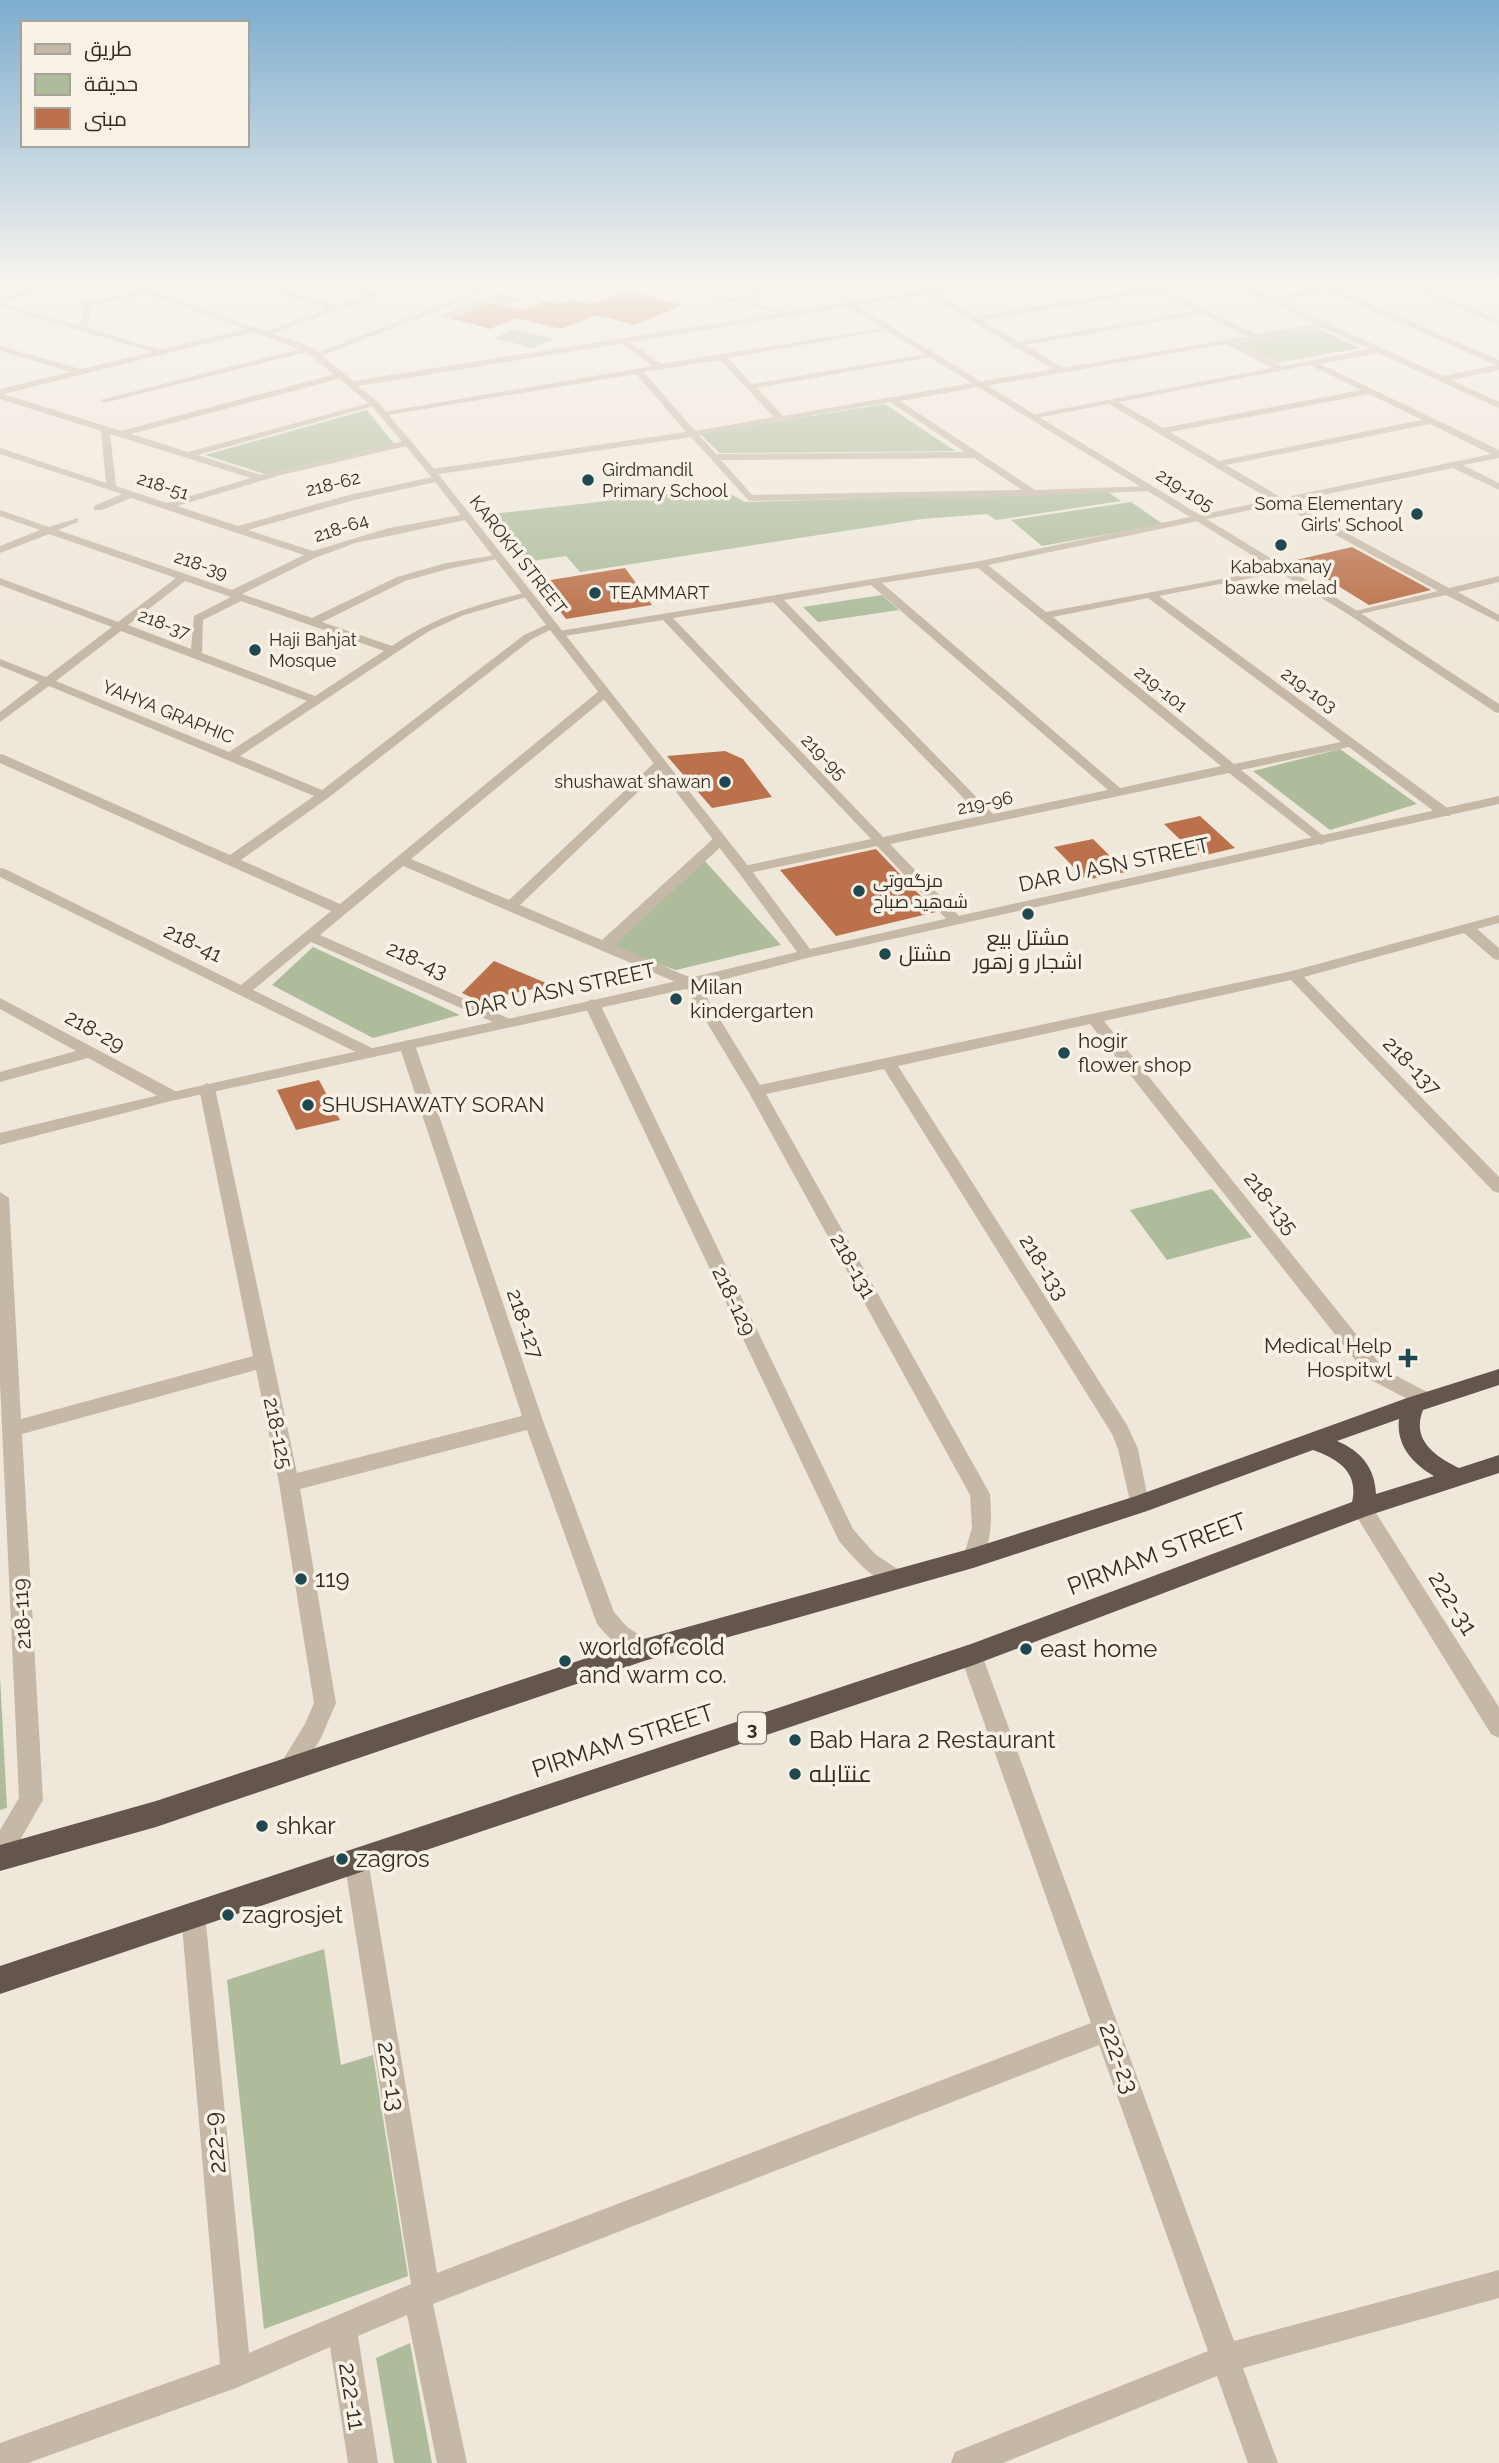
<svg xmlns="http://www.w3.org/2000/svg" width="1499" height="2463" font-family="Raleway,Cairo,sans-serif">
	<style>
		.green { fill: #aebc9c }
		.building { fill: #bb724c }
		.lines { fill: none; stroke-linecap: round; stroke-linejoin: round }
		.minor { fill: #c6b8a7; fill-rule: evenodd }
		.tertiary { fill: #c6b8a7; fill-rule: evenodd }
		.trunk { fill: #64564c; fill-rule: evenodd }
		.poi-dot { fill: #204851; stroke: #f7f1e6; stroke-width: 2.5 }
		.labels { text-anchor: middle; stroke-width: 7; stroke-linejoin: round; paint-order: stroke }
		.far-poi-label { font-size: 18px; fill: #332c27; stroke: #f7f1e6; text-anchor: start }
		.far-street-label { font-size: 18px; fill: #332c27; stroke: #f7f1e6 }
		.shield { fill: #f7f1e6; stroke: #6e6760; stroke-width: 2 }
		.shield-label { font-size: 19px; font-weight: bold; fill: #332c27 }
		.street-label { font-size: 21px; fill: #332c27; stroke: #f7f1e6 }
		.poi-label { font-size: 21px; fill: #332c27; stroke: #f7f1e6; text-anchor: start }
		.near-street-label { font-size: 24px; fill: #332c27; stroke: #f7f1e6 }
		.near-poi-label { font-size: 24px; fill: #332c27; stroke: #f7f1e6; text-anchor: start }
	</style>
	<rect width="100%" height="100%" fill="#efe7da"/>
	<!-- green -->
	<path class="green" d="M499,293L524,299L508,305L493,301L449,318L439,316Z
		M515,329L554,339L533,348L494,338Z
		M1318,329L1360,348L1278,363L1237,343Z
		M885,404L955,451L720,453L700,434Z
		M367,410L394,444L265,474L205,455Z
		M720,488L745,502L1108,492L1121,501L996,520L987,514L922,519L580,572L566,556L525,562L493,514Z
		M1131,502L1163,524L1042,546L1011,520Z
		M882,595L899,610L818,622L803,607Z
		M1340,749L1417,804L1330,830L1253,771Z
		M704,860L781,945L676,970L610,948Z
		M313,947L460,1015L373,1038L272,985Z
		M1212,1189L1252,1237L1167,1260L1130,1210Z
		M0,1676L7,1808L0,1810Z
		M324,1949L341,2065L373,2055L408,2276L264,2329L227,1980Z
		M410,2343L432,2463H394L376,2358Z"/>
	<!-- building -->
	<path class="building" d="M625,290L683,305L635,325L596,315L561,329L516,318L490,329L451,318L491,303L522,310L546,301L559,304L572,299L591,304Z
		M1352,547L1431,590L1369,605L1296,560Z
		M625,568L652,605L566,619L538,582Z
		M725,751L743,759L772,797L712,808L667,756Z
		M1200,816L1235,848L1198,857L1164,824Z
		M1093,839L1126,872L1086,880L1054,847Z
		M876,849L936,912L836,936L780,870Z
		M494,961L551,985L479,1001L462,993Z
		M319,1080L340,1120L296,1130L277,1090Z"/>
	<g class="lines">
		<!-- minor -->
		<path class="minor" d="M48,283H61L1,303L80,326L84,301L151,290L148,294L91,305L88,328L167,352L160,354L0,307V298Z
			M249,283H262L336,306L366,295L325,283C342,283 356,291 372,292C384,293 398,283 412,283L269,335L266,331L328,309Z
			M497,283H509L321,356L314,354Z
			M658,283C685,283 710,298 736,298C752,299 766,283 784,283L746,301L796,314L792,316Z
			M1149,283L1256,334L1316,324L1229,283H1240L1271,297L1348,283H1366L1337,290L1499,360V370L1451,380L1499,402V408L1378,353L1320,364L1499,450V458L1463,465L1499,483V490L1453,468L1289,502L1449,588L1499,576V582L1458,592L1499,615V622L1446,595L1351,616V612L1438,591L1279,504L988,565L1046,612L1285,567V571L1281,572L1159,596L1450,810V816H1440L1349,747L1241,770L1326,838L1328,841L1321,845L1229,773L890,844L961,918V924H951L877,846L744,874L739,873V867L871,839L663,620L559,637L553,634L559,631L980,561L1271,500L1109,404L1031,419L1026,416L1272,368L1226,344L900,401L1035,490L1151,486L1153,488L1148,491L1033,496L749,501L691,437L432,475L427,472L432,469L686,432L636,374L382,416L378,413L652,366L621,342L624,338L661,364L890,327L894,329L728,358L752,384L933,353L937,356L757,388L783,416L1053,369L926,294V290H932L976,316L1147,288L1141,284ZM1328,291L1496,365H1497L1443,376L1278,301ZM1155,292L1195,311L1019,342L982,320ZM1202,314L1247,336L1063,368L1025,345ZM1324,328L1370,349L1282,366L1236,343ZM720,360L774,417L695,431L644,372ZM1310,365L1361,390L1163,428L1118,402ZM1369,394L1422,420L1219,461L1170,432ZM890,402L965,452L716,454L699,435ZM1430,424L1491,454L1282,498L1226,465ZM974,458L1022,490L752,495L721,460ZM978,568L1221,766L1120,788L882,583ZM871,585L1108,790L993,814L784,600ZM1148,598L1341,742L1234,764L1053,617ZM773,602L981,816L883,837L673,618Z
			M1399,283H1410L1499,320V325Z
			M1491,283H1499V287Z
			M0,346L84,370L85,372L78,374L0,351Z
			M308,347L311,351L104,403L100,400Z
			M343,372L346,377L131,434L188,452L377,401V405L198,455L261,475L408,440L411,441V445L281,475L177,506L238,526L349,495L437,476L442,479L440,481L354,500L248,530L313,551L389,528L466,514L470,515V519L355,543L315,558L242,594L312,618L397,577L446,563L502,554V558L448,569L405,581L322,622L392,646C438,615 475,605 528,592L533,595L464,615L429,631L240,756L322,790L524,635L548,624L558,626L532,639L328,798L241,860L340,904L600,690H608V696L411,859L509,900L656,761H664V767L520,905L602,940L715,837H725V843L614,945L696,980L760,1085L1292,971L1499,915V923L1477,929L1499,948V960L1494,959L1464,933L1304,977L1499,1177V1193L1493,1191L1291,980L1104,1021L1385,1370L1433,1395L1436,1400L1433,1405L1426,1408L1419,1405L1371,1380L1090,1024L898,1066L1127,1425L1138,1449L1149,1504L1146,1510L1139,1513L1132,1510L1118,1449L1112,1434L884,1069L766,1094L990,1494C992,1519 992,1541 980,1564L973,1567L966,1564L963,1558L972,1528L970,1495L748,1091L685,986L403,866L320,935L512,1020L515,1023L507,1028L502,1026L311,942L253,990L374,1049L376,1053L368,1058L0,877V868L5,869L241,985L331,911L0,763V754L4,755L230,855L314,796L49,686L0,722V712L39,682L0,666V659L46,677L112,627L0,585V578L118,622L176,578L49,534L0,553V546L40,530L0,516V510L49,527L78,518V522L58,530L232,590L304,555L131,498L102,510H94V506L122,494L0,454V448L106,483L101,431L0,399V393L121,431ZM110,434L251,478L167,503L116,486ZM185,581L231,597L194,616L191,649L128,625ZM241,601L384,651L315,696L202,653L203,620ZM121,631L307,701L229,752L56,681Z
			M0,998L177,1092L179,1096L177,1100H165L88,1058L0,1082V1072L76,1051L0,1009Z
			M592,999L600,1004L853,1529L875,1554L905,1574L909,1580L905,1586C884,1594 852,1556 839,1541L584,1004Z
			M407,1040L415,1045L543,1421L614,1612L627,1627L652,1643L655,1650L652,1657L644,1660C624,1653 610,1640 597,1624L527,1430L300,1489L336,1703L321,1738L296,1779L288,1782L280,1779L276,1771L305,1724L314,1703L279,1483L256,1370L22,1434L43,1800L8,1861L0,1865V1830L19,1798L0,1383V1192L9,1198L21,1419L253,1356L199,1088L207,1083L215,1088L297,1473L522,1416L399,1045Z
			M1362,1499L1369,1502L1499,1707V1738L1491,1734L1355,1514L1352,1508L1355,1502Z
			M971,1645L979,1648L982,1655L1234,2341L1499,2270V2298L1243,2368L1278,2463H1248L1217,2376L1003,2463H951L955,2452L1208,2351L1099,2045L433,2304L467,2463H437L407,2315L358,2336L378,2463H348L330,2347L236,2388L28,2463H0V2443L220,2364L181,1914L184,1905L193,1902L202,1905L205,1914L249,2353L411,2284L344,1860L347,1852L356,1848L365,1852L368,1860L437,2273L1091,2023L960,1655L963,1648Z"/>
		<!-- tertiary -->
		<path class="tertiary" d="M117,283H129L311,347L353,381L969,283H989L857,306L1359,612L1499,704V713L1495,712L1351,616L848,307L358,386L377,401L435,470L749,867L810,949L1499,796V804L807,958L691,988L171,1101L0,1145V1133C264,1067 533,1018 797,952L739,873L429,474L371,405L305,351L253,332L0,395V389L245,329Z"/>
		<!-- trunk -->
		<path class="trunk" d="M1499,1369V1385L1423,1410C1411,1440 1435,1456 1459,1468L1499,1455V1473L1367,1516L971,1666L0,1994V1966L971,1644L1352,1502C1359,1472 1338,1459 1313,1450L1147,1511L973,1568L644,1661L156,1827L0,1871V1845L156,1801L644,1639L973,1548L1136,1496L1407,1398ZM1399,1419C1396,1445 1412,1463 1434,1476L1376,1494C1375,1468 1361,1451 1337,1441Z"/>
	</g>
	<!-- sky -->
	<linearGradient id="sky" x2="0" y2="1"><stop stop-color="#7dadcf"/><stop offset="0.45" stop-color="#f8f4ee"/><stop offset="1" stop-color="#f8f4ee" stop-opacity="0"/></linearGradient>
	<rect width="1499" height="628" fill="url(#sky)"/>
	<!-- markers -->
	<g class="poi-dot">
		<circle cx="588" cy="480" r="7"/>
		<circle cx="1417" cy="514" r="7"/>
		<circle cx="1281" cy="545" r="7"/>
		<circle cx="595" cy="593" r="7"/>
		<circle cx="255" cy="650" r="7"/>
		<circle cx="725" cy="782" r="7"/>
		<circle cx="859" cy="891" r="7"/>
		<circle cx="1028" cy="914" r="7"/>
		<circle cx="885" cy="954" r="7"/>
		<circle cx="676" cy="999" r="7"/>
		<circle cx="1064" cy="1053" r="7"/>
		<circle cx="308" cy="1105" r="7"/>
		<path d="M1404.5 1347.5h7v7h7v7h-7v7h-7v-7h-7v-7h7z"/>
		<circle cx="301" cy="1579" r="7"/>
		<circle cx="1026" cy="1649" r="7"/>
		<circle cx="565" cy="1661" r="7"/>
		<circle cx="795" cy="1740" r="7"/>
		<circle cx="795" cy="1774" r="7"/>
		<circle cx="262" cy="1826" r="7"/>
		<circle cx="342" cy="1859" r="7"/>
		<circle cx="228" cy="1915" r="7"/>
	</g>
	<g class="labels">
		<!-- far-poi labels -->
		<g class="far-poi-label">
			<text x="602" y="476">Girdmandil<tspan x="602" dy="21">Primary School</tspan></text>
			<text x="1403" y="510" text-anchor="end">Soma Elementary<tspan x="1403" dy="21">Girls' School</tspan></text>
			<text x="1281" y="573" text-anchor="middle">Kababxanay<tspan x="1281" dy="21">bawke melad</tspan></text>
			<text x="609" y="599">TEAMMART</text>
			<text x="269" y="646">Haji Bahjat<tspan x="269" dy="21">Mosque</tspan></text>
			<text x="711" y="788" text-anchor="end">shushawat shawan</text>
			<text x="873" y="887">مزگه‌وتی<tspan x="873" dy="21">شه‌هید صباح</tspan></text>
		</g>
		<!-- far-street labels -->
		<g class="far-street-label">
			<text transform="translate(333 484) rotate(-14)" y="6">218-62</text>
			<text transform="translate(163 486) rotate(18)" y="6">218-51</text>
			<text transform="translate(1185 490) rotate(32)" y="6">219-105</text>
			<text transform="translate(341 528) rotate(-18)" y="6">218-64</text>
			<text transform="translate(518 555) rotate(52)" y="6">KAROKH STREET</text>
			<text transform="translate(201 565) rotate(19)" y="6">218-39</text>
			<text transform="translate(164 624) rotate(21)" y="6">218-37</text>
			<text transform="translate(1161 689) rotate(39)" y="6">219-101</text>
			<text transform="translate(1309 690) rotate(36)" y="6">219-103</text>
			<text transform="translate(168 712) rotate(22)" y="6">YAHYA GRAPHIC</text>
			<text transform="translate(824 757) rotate(46)" y="6">219-95</text>
			<text transform="translate(985 803) rotate(-12)" y="6">219-96</text>
		</g>
		<!-- shield labels -->
		<rect class="shield" x="738" y="1712.5" width="28" height="31" rx="5"/>
		<g class="shield-label">
			<text x="752" y="1735">3</text>
		</g>
		<!-- street labels -->
		<g class="street-label">
			<text transform="translate(1114 865) rotate(-12)" y="7">DAR U ASN STREET</text>
			<text transform="translate(193 943) rotate(26)" y="7">218-41</text>
			<text transform="translate(417 960) rotate(24)" y="7">218-43</text>
			<text transform="translate(560 990) rotate(-12)" y="7">DAR U ASN STREET</text>
			<text transform="translate(95 1031) rotate(29)" y="7">218-29</text>
			<text transform="translate(1412 1066) rotate(46)" y="7">218-137</text>
			<text transform="translate(1271 1203) rotate(52)" y="7">218-135</text>
			<text transform="translate(853 1266) rotate(61)" y="7">218-131</text>
			<text transform="translate(1044 1267) rotate(58)" y="7">218-133</text>
			<text transform="translate(734 1301) rotate(64)" y="7">218-129</text>
			<text transform="translate(525 1324) rotate(71)" y="7">218-127</text>
			<text transform="translate(278 1433) rotate(78)" y="7">218-125</text>
			<text transform="translate(22 1614) rotate(-93)" y="7">218-119</text>
		</g>
		<!-- poi labels -->
		<g class="poi-label">
			<text x="1028" y="945" text-anchor="middle">مشتل بيع<tspan x="1028" dy="24">اشجار و زهور</tspan></text>
			<text x="899" y="961">مشتل</text>
			<text x="690" y="994">Milan<tspan x="690" dy="24">kindergarten</tspan></text>
			<text x="1078" y="1048">hogir<tspan x="1078" dy="24">flower shop</tspan></text>
			<text x="322" y="1112">SHUSHAWATY SORAN</text>
			<text x="1392" y="1353" text-anchor="end">Medical Help<tspan x="1392" dy="24">Hospitwl</tspan></text>
		</g>
		<!-- near-street labels -->
		<g class="near-street-label">
			<text transform="translate(1157 1554) rotate(-21)" y="8">PIRMAM STREET</text>
			<text transform="translate(1453 1603) rotate(58)" y="8">222-31</text>
			<text transform="translate(623 1741) rotate(-18)" y="8">PIRMAM STREET</text>
			<text transform="translate(1119 2058) rotate(70)" y="8">222-23</text>
			<text transform="translate(391 2076) rotate(81)" y="8">222-13</text>
			<text transform="translate(215 2143) rotate(-95)" y="8">222-9</text>
			<text transform="translate(352 2396) rotate(81)" y="8">222-11</text>
		</g>
		<!-- near-poi labels -->
		<g class="near-poi-label">
			<text x="315" y="1587">119</text>
			<text x="579" y="1655">world of cold<tspan x="579" dy="28">and warm co.</tspan></text>
			<text x="1040" y="1657">east home</text>
			<text x="809" y="1748">Bab Hara 2 Restaurant</text>
			<text x="809" y="1782">عنتابله</text>
			<text x="276" y="1834">shkar</text>
			<text x="356" y="1867">zagros</text>
			<text x="242" y="1923">zagrosjet</text>
		</g>
	</g>
	<!-- legend -->
	<rect x="21" y="21" width="228" height="126" fill="#f7f1e6" stroke="#a9a29a" stroke-width="2"/>
	<rect x="35" y="44" width="35" height="10" fill="#c6b8a7" stroke="#a9a29a" stroke-width="2"/>
	<text x="84" y="56" font-size="21" fill="#332c27">طريق</text>
	<rect x="35" y="74" width="35" height="21" fill="#aebc9c" stroke="#a9a29a" stroke-width="2"/>
	<text x="84" y="91" font-size="21" fill="#332c27">حديقة</text>
	<rect x="35" y="108" width="35" height="21" fill="#bb724c" stroke="#a9a29a" stroke-width="2"/>
	<text x="84" y="126" font-size="21" fill="#332c27">مبنى</text>
</svg>
